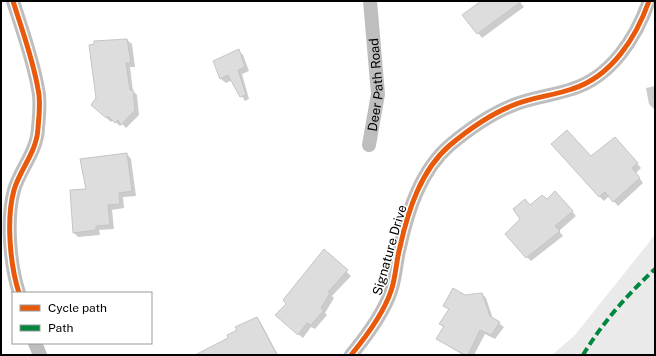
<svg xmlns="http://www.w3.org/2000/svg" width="656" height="356" font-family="'Public Sans',sans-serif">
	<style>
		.green { fill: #eaeaea }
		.shadow { fill: #0003 }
		.building { fill: #ddd; stroke: #c5c5c5 }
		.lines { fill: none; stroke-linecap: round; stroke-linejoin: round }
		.minor { stroke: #bebebe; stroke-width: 14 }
		.quiet { stroke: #00873e; stroke-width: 4; stroke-dasharray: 8 4; stroke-linecap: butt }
		.cycleway-casing { stroke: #fff; stroke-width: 8 }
		.cycleway { stroke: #e8590c; stroke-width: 5 }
		.labels { text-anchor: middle; stroke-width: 3; stroke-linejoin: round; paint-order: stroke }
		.street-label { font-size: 13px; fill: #000; stroke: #fff }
	</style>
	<rect width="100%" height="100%" fill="#fff"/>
	<!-- green -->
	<path class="green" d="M655,235V355H552L575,335Z"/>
	<!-- shadow -->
	<path class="shadow" d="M73,1H103L74,2Z
		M481,1H519L524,7L482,38L478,33Z
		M127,40L132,44L135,67H130L133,91L137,95L139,115L126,128L122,124L120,126L113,120L111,122L92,105Z
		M238,50L243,55L249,71L242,74L249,99L245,101L232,80L226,83L221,79L214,61Z
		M655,82V110L649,104L646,88L655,86Z
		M619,143L641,168L636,173L643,183L618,206L609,196L604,201L599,196Z
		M127,154L131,159L136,196L123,197L124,208L112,210L114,229L99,230L100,235L78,237L74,233L87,190Z
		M559,196L576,216L559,231L563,236L531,261L527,257L522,219L530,206Z
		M324,251L351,276L332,296L334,298L325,313L327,315L315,329L311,327L303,338L281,320Z
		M482,294L486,298L493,319L504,327L495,339L485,334L474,355H463L437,339L444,328L440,324L449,310L444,305L465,296Z
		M257,319L261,323L278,355H205Z"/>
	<!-- building -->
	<path class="building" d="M481,1H522L477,34L462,15Z
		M127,39L131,63H126L130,90H133L135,110L121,125L118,120L115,123L108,116L106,118L91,105L96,98L89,45L94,44V41Z
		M239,49L245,67L238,70L246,95L240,97L228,75L220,79L213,61Z
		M567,130L591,156L615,137L638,163L632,168L640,178L613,202L605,192L599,197L551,144Z
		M127,153L132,191L119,193L120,204L108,205L110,225L96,226V230L73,233L70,190L86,189L80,159Z
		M555,191L573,211L555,226L560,231L526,258L505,234L520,219L513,209L525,199L530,205L542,195L547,199Z
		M324,249L348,270L328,292L330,293L321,308L324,310L311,325L307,323L298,335L275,315L286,304L283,300Z
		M453,288L465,295L482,293L490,316L500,322L491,335L480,330L468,355H465L436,339L444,326L439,324L449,309L443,306Z
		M257,317L277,355H195L228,338L227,335L237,330L235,327Z"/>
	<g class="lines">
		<!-- minor -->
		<g class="minor">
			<path d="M13,1C22,30 33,59 38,89C41,101 39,116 38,128C37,152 20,169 14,190C6,219 10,265 19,293"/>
			<path id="s1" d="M369,145L378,94L370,1"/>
			<path d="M35,343L40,355"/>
			<path d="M351,355C365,338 384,312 391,291C396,277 396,261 400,247C408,210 421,170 450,145C468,130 489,115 511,106C531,97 552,96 572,89C611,77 636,38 649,1"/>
		</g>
		<!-- quiet -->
		<path class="quiet" d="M583,355C603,322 627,295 655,269"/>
		<defs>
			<path id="cycleway" d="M13,1C22,30 33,59 38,89C41,101 39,116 38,128C37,152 20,169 14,190C6,219 10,265 19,293
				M351,355C365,338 384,312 391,291C396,277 396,261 400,247C408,210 421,170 450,145C468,130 489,115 511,106C531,97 552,96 572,89C611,77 636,38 649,1"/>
		</defs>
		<!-- cycleway casing -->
		<use href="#cycleway" class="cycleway-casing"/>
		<!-- cycleway -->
		<use href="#cycleway" class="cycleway"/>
	</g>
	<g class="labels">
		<!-- street labels -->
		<g class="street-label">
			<text dy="5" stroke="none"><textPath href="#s1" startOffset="61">Deer Path Road</textPath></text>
			<text transform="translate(389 250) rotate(-74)" y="5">Signature Drive</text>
		</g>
	</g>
	<!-- border -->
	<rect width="656" height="356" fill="none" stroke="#000000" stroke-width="4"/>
	<!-- legend -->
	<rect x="12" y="292" width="140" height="52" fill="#ffffff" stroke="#999999"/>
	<rect x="20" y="305" width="20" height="6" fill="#e8590c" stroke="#999999"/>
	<text x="48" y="312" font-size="12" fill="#000000">Cycle path</text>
	<rect x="20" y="325" width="20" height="6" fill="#00873e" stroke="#999999"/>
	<text x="48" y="332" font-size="12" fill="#000000">Path</text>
</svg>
